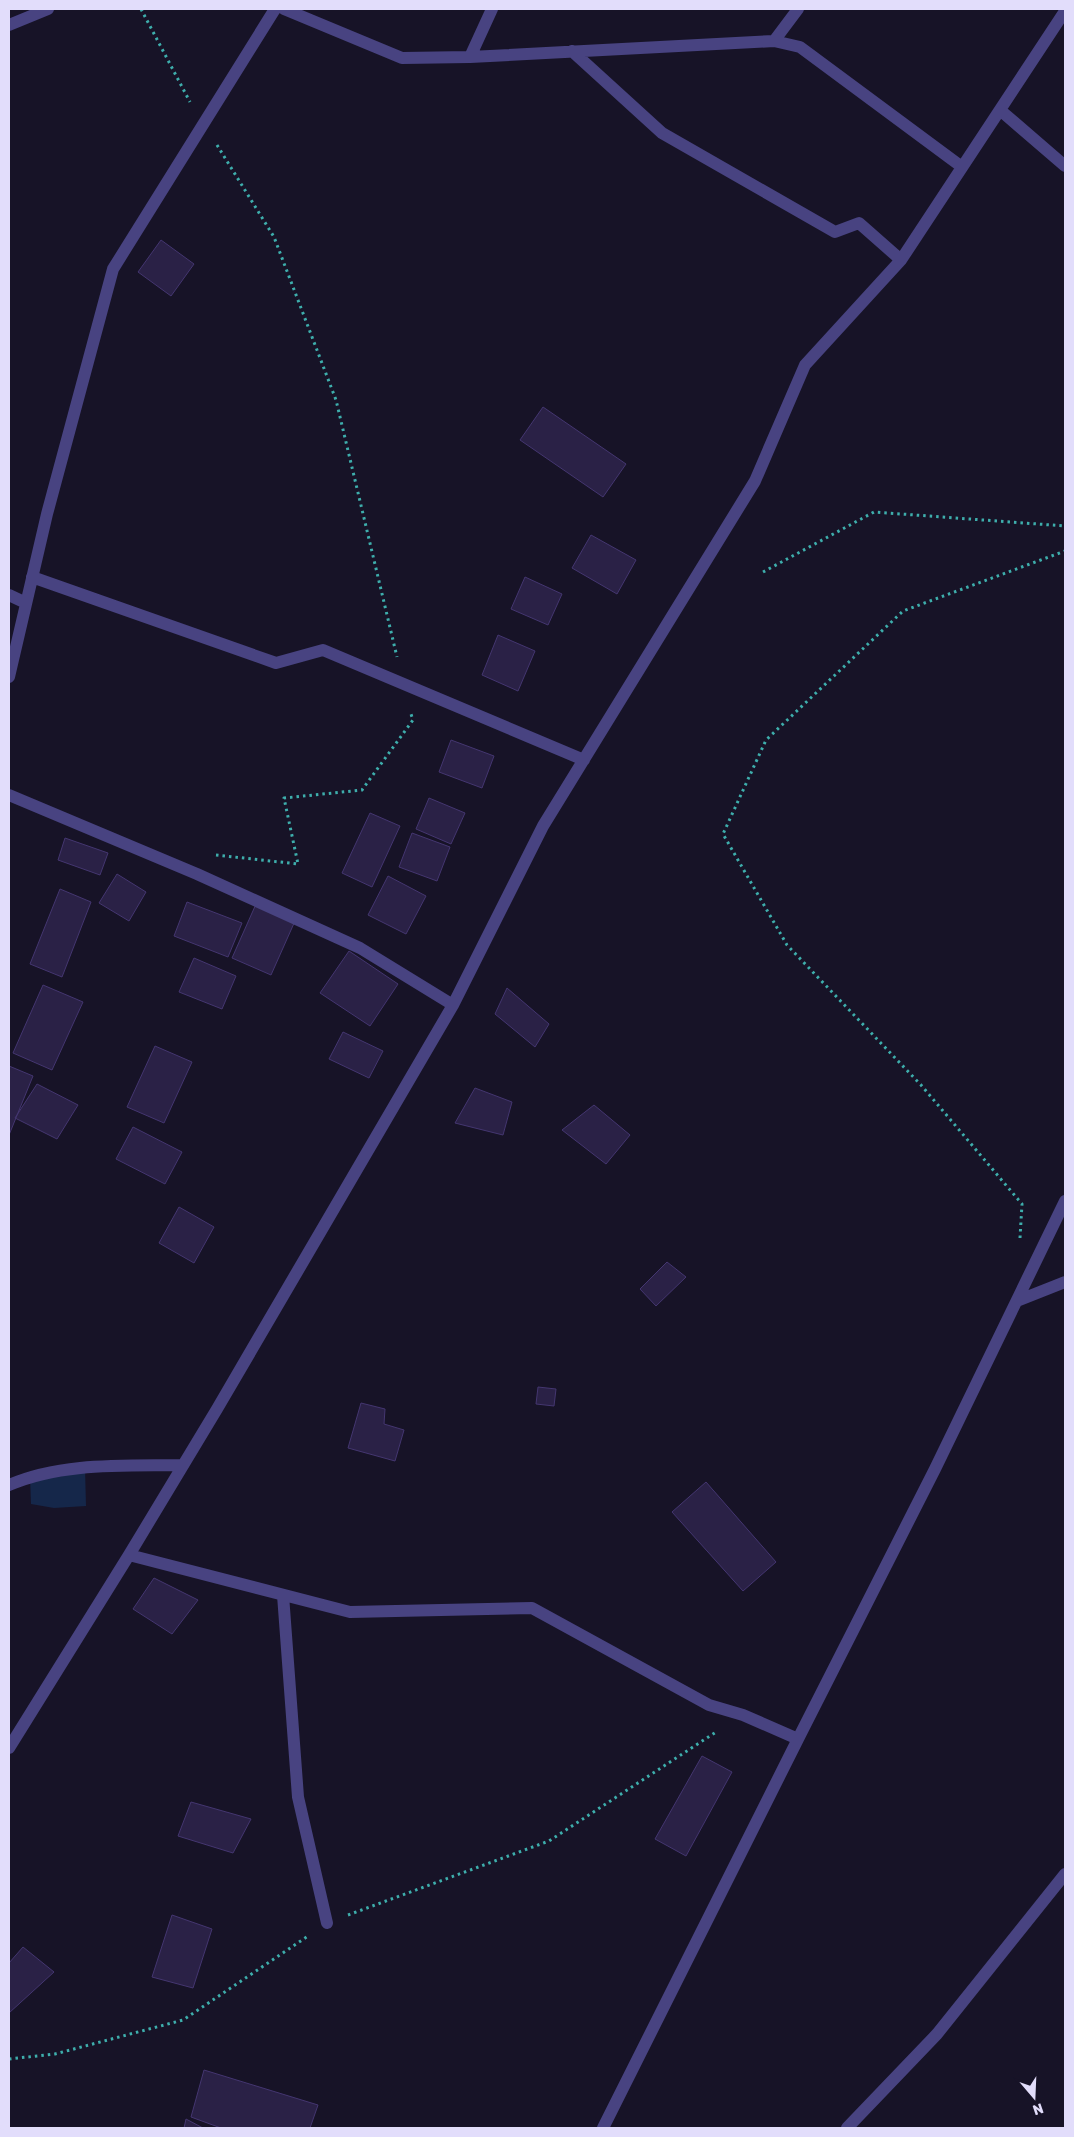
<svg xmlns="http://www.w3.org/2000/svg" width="1074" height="2137" font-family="Rubik,sans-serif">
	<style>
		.water { fill: #15274a }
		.building { fill: #2a2146; stroke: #443670 }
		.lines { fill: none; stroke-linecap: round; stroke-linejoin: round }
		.path { stroke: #3eaeac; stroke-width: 3; stroke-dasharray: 2.5 4; stroke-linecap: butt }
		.street { stroke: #484381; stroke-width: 12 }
	</style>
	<rect width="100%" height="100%" fill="#171327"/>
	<!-- water -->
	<path class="water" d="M85,1468L86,1506L54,1508L31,1504L30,1476Z"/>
	<!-- building -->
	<path class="building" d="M161,240L194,264L171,296L138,272Z
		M543,407L626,464L603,497L520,440Z
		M591,535L636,560L617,594L572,568Z
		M525,577L562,594L548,625L511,609Z
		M498,635L535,651L518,691L482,675Z
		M451,740L494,756L482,788L439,772Z
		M429,798L465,813L451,844L416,829Z
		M370,813L400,826L372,887L342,873Z
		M412,833L450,847L437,881L399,867Z
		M65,838L108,853L100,875L58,860Z
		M117,874L146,892L129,921L99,903Z
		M388,876L426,896L406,934L368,915Z
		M60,889L91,902L62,977L30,964Z
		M187,902L242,923L228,957L174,936Z
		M256,904L295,921L271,975L232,958Z
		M349,951L398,984L370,1026L320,993Z
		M194,958L236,976L222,1009L179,992Z
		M43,985L83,1002L52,1070L13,1053Z
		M507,988L549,1024L535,1047L495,1014Z
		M343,1032L383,1051L369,1078L329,1059Z
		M155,1046L192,1062L164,1123L127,1107Z
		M9,1066L33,1076L9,1135Z
		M37,1084L78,1105L57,1139L15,1118Z
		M475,1088L512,1102L503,1135L455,1123Z
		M594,1105L630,1135L606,1164L562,1130Z
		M133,1127L182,1152L165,1184L116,1159Z
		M179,1207L214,1227L194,1263L159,1243Z
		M667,1262L686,1277L656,1306L640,1289Z
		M538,1387L556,1389L554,1406L536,1404Z
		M361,1403L385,1409L384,1424L404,1430L395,1461L348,1448Z
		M706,1482L776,1562L743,1591L672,1512Z
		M154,1578L198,1600L172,1634L133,1609Z
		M702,1756L732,1772L686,1856L655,1839Z
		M191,1802L251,1819L233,1853L178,1836Z
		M172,1915L212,1929L193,1988L152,1977Z
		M23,1947L54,1972L9,2013V1963Z
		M204,2070L318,2105L310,2128H221L191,2117Z
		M186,2119L203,2128H184Z"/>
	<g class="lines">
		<!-- path -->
		<path class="path" d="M141,9L190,102
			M217,145L274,237L336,400L397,657
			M763,572L874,512L1065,526
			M216,855L298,864L284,798L362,790L413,720L411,714
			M1020,1238L1022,1204L921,1085L787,945L723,834L766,740L903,611L1065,551
			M348,1915L549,1841L716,1732
			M9,2059L55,2054L183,2020L308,1936"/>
		<!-- street -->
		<path class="street" d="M284,9L402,58L470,57L774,41L800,47L962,167
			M9,25L48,9
			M774,41L798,9
			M572,51L662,133L835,232L859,223L901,260
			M470,57L492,9
			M1000,110L1065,166
			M32,577L276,663L323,650L584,760
			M9,595L26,603
			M9,677L47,514L113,269L275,9
			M9,795L197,874L360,948L453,1005
			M1017,1301L1065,1282
			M9,1485C62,1462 125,1466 183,1465
			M129,1555L350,1612L532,1608L709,1705L743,1715L798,1739L935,1469L1065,1201
			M283,1595L298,1797L327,1923
			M9,1748L129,1555L217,1409L453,1005L543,826L755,481L805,365L901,260L1065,11
			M603,2128L798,1739
			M847,2128L937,2034L1065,1874"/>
	</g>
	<!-- border -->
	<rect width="1074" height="2137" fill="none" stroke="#e2ddfb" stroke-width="20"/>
	<!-- north arrow -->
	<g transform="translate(1034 2097) rotate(161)" stroke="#171327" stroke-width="4" paint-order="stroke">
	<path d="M0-4L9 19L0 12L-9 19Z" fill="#e2ddfb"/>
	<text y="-8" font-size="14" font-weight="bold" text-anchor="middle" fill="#e2ddfb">N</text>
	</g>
</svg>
